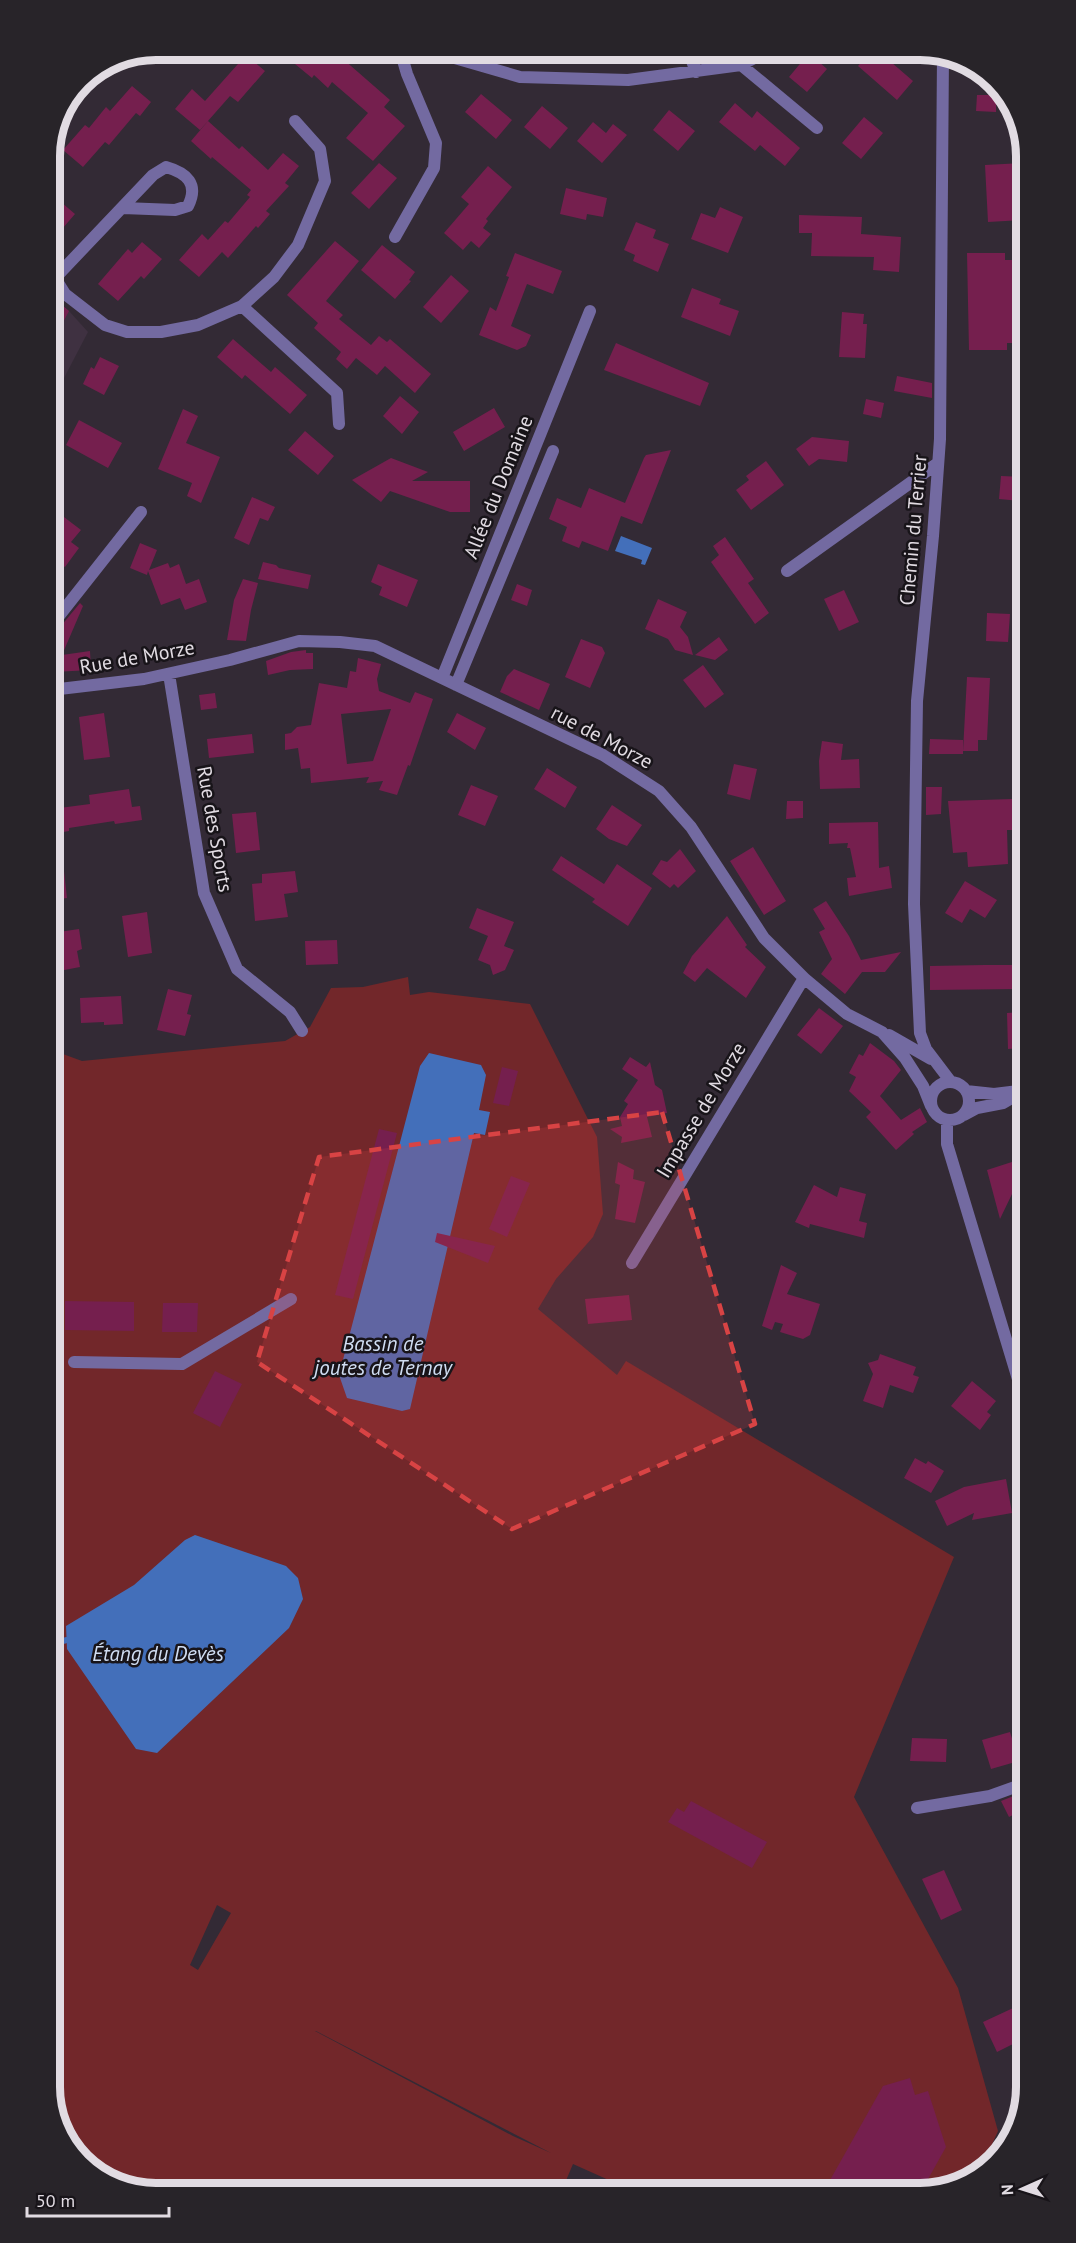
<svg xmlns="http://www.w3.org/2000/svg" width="1076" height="2243" font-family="'PT Sans',sans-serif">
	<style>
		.built { fill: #3f3141 }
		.green { fill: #72272a; fill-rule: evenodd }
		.water { fill: #436fba }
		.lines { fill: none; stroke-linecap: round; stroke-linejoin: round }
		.stream { stroke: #436fba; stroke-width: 6 }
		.building { fill: #751f4e; fill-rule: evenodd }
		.street { stroke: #736aa1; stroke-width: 12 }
		.marked { fill: #d84344; fill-opacity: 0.2; stroke: #d84344; stroke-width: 4.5; stroke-dasharray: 12 8; stroke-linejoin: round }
		.labels { text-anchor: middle; stroke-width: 5; stroke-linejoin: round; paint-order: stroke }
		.street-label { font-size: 20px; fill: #e1dbe2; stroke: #181419 }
		.water-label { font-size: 21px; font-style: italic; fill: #d0ddf2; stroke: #181419 }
		.rim { fill: none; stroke: #e1dbe2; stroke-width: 8 }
	</style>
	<rect width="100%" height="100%" fill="#332a35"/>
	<!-- built -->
	<path class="built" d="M50,295L69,311L88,332L50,405Z"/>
	<!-- green -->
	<path class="green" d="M408,977L410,995L429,992L530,1004L597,1137L603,1214L593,1237L556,1279L538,1309L617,1375L626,1361L954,1557L854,1797L958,1988L998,2131L981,2169L955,2188L631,2190L573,2164L562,2190L148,2193L91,2171L55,2122L52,1050L82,1061L285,1041L310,1027L331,988L363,987ZM217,1905L231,1913L198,1970L190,1965ZM315,2031H316L551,2153L513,2136Z"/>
	<!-- water -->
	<path class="water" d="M621,536L652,548L645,565L641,564L642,560L615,551Z
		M429,1053L481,1065L486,1075L479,1110L490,1112L485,1135L474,1133L410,1409L402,1411L347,1398L339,1375L420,1066Z
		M195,1535L286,1566L298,1578L303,1599L289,1628L157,1753L136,1749L67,1649L66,1626L134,1585L185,1540Z"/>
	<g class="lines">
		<!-- stream -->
		<path class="stream" d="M54,1643L67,1640"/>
	</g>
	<!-- building -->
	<path class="building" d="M278,50H324L332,56L335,52L390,100L384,107L405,126L373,161L346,138L368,113L332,82L328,88L314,75L312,78Z
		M872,50H877L913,81L897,100L858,66Z
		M809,53L827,69L807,92L789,77Z
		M246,55L265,71L238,102L230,96L200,130L175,109L192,89L205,101Z
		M132,86L151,102L140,116L136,113L109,145L105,142L83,167L63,150L85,125L89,128L106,107L110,111Z
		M481,94L512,120L496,139L465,112Z
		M977,95H996V112L976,111Z
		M735,103L752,118L757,111L800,148L785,166L760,145L755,151L719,122Z
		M542,106L568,128L550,149L524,127Z
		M669,110L695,131L678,151L653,130Z
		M864,117L883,133L861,159L842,143Z
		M208,121L239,149L242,146L268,170L283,153L299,166L285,183L289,186L266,211L270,214L258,228L256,226L228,258L222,252L199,277L179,260L202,234L208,240L225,221L228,223L250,197L247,195L251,190L212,157L211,159L191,141Z
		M593,122L606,133L613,124L627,135L602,163L577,141Z
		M379,163L397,178L369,209L351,193Z
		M1021,163V220L988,222L985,165Z
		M488,166L512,187L486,219L488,221L483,228L491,234L479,248L471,241L463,250L444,233L469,204L461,197Z
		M566,188L607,198L603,217L587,214L586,220L560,214Z
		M50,199L58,206L61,202L75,214L50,243Z
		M720,207L743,217L728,253L691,239L701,213L715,218Z
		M799,215L862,217L861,234L901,237L899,272L873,270L874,257L811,256L812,233H799Z
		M636,222L656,230L653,238L669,244L658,272L633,261L635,255L624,250Z
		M335,241L359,261L326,301L343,315L339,319L371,345L379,336L387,342L390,339L431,374L415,393L385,366L377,375L356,358L347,369L336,359L341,352L314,328L318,323L287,295Z
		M142,242L162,259L144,279L141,276L118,301L98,284L128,249L132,253Z
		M382,245L415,272L409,280L411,281L395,299L361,270Z
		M515,253L562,271L553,294L527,284L511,326L531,335L526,346L517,350L479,335L490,307L496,311L509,277L506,276Z
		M967,253H1005V260H1021V343H1007V350H969Z
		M451,275L469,291L441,323L423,307Z
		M692,288L721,299L719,304L739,311L730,336L681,317Z
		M50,295L69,311L50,347Z
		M842,312L864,314L863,324H867L865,358L839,357Z
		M233,339L271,372L275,367L307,395L290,414L245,375L242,379L217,357Z
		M616,343L709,383L700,406L604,370Z
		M100,357L119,366L104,395L83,384L91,367L94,369Z
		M897,376L932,383V398L894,391Z
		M400,396L419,412L402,434L383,416Z
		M866,399L884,403L881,418L863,414Z
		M494,408L505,427L464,451L453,432Z
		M183,409L198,416L186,443L220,457L201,503L187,496L192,483L158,469Z
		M79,420L122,443L108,468L66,445Z
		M305,431L334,456L318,475L288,450Z
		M812,437L849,441L847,462L819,459L809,466L796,449Z
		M671,450L642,524L621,516L608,551L582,541L579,548L562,541L567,527L549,519L557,498L581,508L589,488L625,503L644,458L646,455Z
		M391,458L428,472L412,481H470V512H450L390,491L381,502L352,480Z
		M766,461L784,485L751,510L736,490L749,480L746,476Z
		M1001,476L1022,477V501L999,499Z
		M252,497L275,507L268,521L260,518L249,545L234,538Z
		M60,514L81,530L71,542L79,548L65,567L52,558L57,552L51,548V525Z
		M725,537L754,579L748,583L769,613L755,624L711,562L719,555L713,546Z
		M140,543L157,550L149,570L168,563L170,568L179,564L186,584L199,579L207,602L185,610L180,598L161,605L148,571L147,575L130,568Z
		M263,562L276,565L279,568L311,575L308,589L258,579Z
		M378,564L418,580L407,607L379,595L382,587L371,582Z
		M243,579L258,583L251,610L246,641L227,640L234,600Z
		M517,584L532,590L527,606L511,600Z
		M844,590L859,622L839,631L824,599Z
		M658,599L687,612L680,627L688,637L693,655L675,650L668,639L645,629Z
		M80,603L83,606L62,655L90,651L91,670L54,672L51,679V638Z
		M987,613L1010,614L1008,642L986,641Z
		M719,637L728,650L715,660L695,655Z
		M581,639L602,647L605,653L590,688L565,677Z
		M306,650V653H313V669L290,670L268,675L266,661L291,652Z
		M358,658L381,664L377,679L379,691L410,703L415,692L433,699L410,766L408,765L397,795L379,790L383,781L366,783L369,777L311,783L310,768L301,769L298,748L285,750V734L291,733L297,727L311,725L319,683L347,688L350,671L356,672ZM391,709L373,761L347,764L341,714Z
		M703,665L724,694L705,708L683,680Z
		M514,669L550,684L539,710L500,692L507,676Z
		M967,677L990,678L987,740H978V751H963V754H929L930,739L963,740V751Z
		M215,693L217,708L201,710L199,695Z
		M104,713L110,757L84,760L79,717Z
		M457,713L486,728L475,750L447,732Z
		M252,734L254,753L209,758L207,739Z
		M822,741L843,744L841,760L859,759L860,788L820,789L819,761Z
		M734,764L757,769L750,800L727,794Z
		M547,768L577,787L565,808L534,789Z
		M471,785L498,796L485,826L458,815Z
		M926,787H942L941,814L926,815Z
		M129,789L132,807L140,806L142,820L115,824L114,821L69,828V831L52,834V809L90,804L89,795Z
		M1013,799L1014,830H1007L1008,864L968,867L967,852L953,853L948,801Z
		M787,801H803V818L786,819Z
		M612,805L642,825L627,846L609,839L596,829Z
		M256,812L260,850L236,853L232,814Z
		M878,822L879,868L889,866L892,888L849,896L847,878L856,877L850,848H847L848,843L829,844V823Z
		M753,847L786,901L764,915L730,861Z
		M680,849L696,871L678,888L674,884L670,888L652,874L661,860L667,862Z
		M62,853L67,898L52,900V854Z
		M561,856L604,884L617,864L652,888L628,926L592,902L595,899L552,870Z
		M295,871L298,892L284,894L288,917L255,921L252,884L262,883V874Z
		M965,881L997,900L985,918L970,909L962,923L945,913Z
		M826,901L849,936L861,960L901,952L885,972H862L845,994L821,974L832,959L819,932L825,929L813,909Z
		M477,908L514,922L504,946L514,950L505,970L493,975L490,965L478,960L488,936L469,928Z
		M147,912L152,953L128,957L122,916Z
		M727,916L747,945L745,947L766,967L746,998L707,968L695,982L683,973L692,956Z
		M79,929L82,949L77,951L80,967L54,972L52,933Z
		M337,940L338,964L306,965L305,941Z
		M985,965H1019L1020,989L930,990V966Z
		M168,989L192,995L187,1014L191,1015L185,1036L157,1030Z
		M121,996L123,1024L104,1025V1022L81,1023L80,998Z
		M819,1008L843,1026L821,1054L797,1035Z
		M1023,1012V1048L1008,1049L1007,1013Z
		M870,1043L894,1061L901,1070L880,1096L901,1120L920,1108L927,1122L912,1132L914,1134L896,1150L866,1117L871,1112L849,1091L856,1077L849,1073L859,1054L863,1056Z
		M630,1057L646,1067L650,1062L655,1085L662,1090L667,1113L647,1117L652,1137L621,1143L622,1137L610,1129L622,1126L620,1117L628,1104L624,1101L638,1080L622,1069Z
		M502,1067L518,1071L509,1106L493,1103Z
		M379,1129L397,1133L353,1299L335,1295Z
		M1024,1160V1190L1012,1194L1000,1219L987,1170L1015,1161V1163Z
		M618,1162L634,1170L633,1179L645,1182L635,1223L615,1219L620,1185L615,1183Z
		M511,1176L530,1183L507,1237L489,1229Z
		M814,1185L837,1197L840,1187L866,1194L859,1221L867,1223L864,1238L810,1224L809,1228L795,1222Z
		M437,1233L495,1246L488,1263L435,1242Z
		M781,1265L797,1273L787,1294L820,1304L810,1335L803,1339L780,1332L783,1324L775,1322L772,1330L762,1326Z
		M629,1295L632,1320L588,1324L585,1299Z
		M65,1301L134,1302V1331L65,1330Z
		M163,1303H198L197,1332H162Z
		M880,1354L916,1367L913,1375L919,1377L913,1393L890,1385L883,1408L863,1401L873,1374L868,1363L878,1360Z
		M215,1371L242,1384L220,1427L193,1413Z
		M972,1381L996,1401L987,1412L991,1415L980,1430L951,1406Z
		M915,1458L926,1464L928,1461L944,1471L931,1493L904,1478Z
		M1006,1479L1012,1513L972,1520L974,1513L947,1526L935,1501L964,1487Z
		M1010,1732L1019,1761L991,1769L982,1740Z
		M912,1738L947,1739L946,1762L910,1761Z
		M1016,1795L1022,1810L1009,1817L1001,1801Z
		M691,1801L767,1842L752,1868L668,1822L677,1808L684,1812Z
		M944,1870L962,1910L941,1920L922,1879Z
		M1026,2002V2031L1014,2037L1017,2042L997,2052L983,2022Z
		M910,2078L915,2095L928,2091L946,2147L923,2188L825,2189L883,2086Z"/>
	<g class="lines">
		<!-- street -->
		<path class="street" d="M427,50L520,77L628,80L741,65L770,50
			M688,50L696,72
			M943,55L940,439L933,536L917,701L914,904L920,1033L926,1049L951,1082
			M741,65L817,128
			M395,237L434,168L436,143L407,74L400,50
			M50,276L55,278L153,175L166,167C187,173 199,184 188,206L175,210L123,208
			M55,278L65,294L105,325L127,332H161L198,325L242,306L274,277L298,245L325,181L320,149L295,121
			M242,306L337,393L339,424
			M787,571L938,463
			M51,626L141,512
			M169,674L204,893L237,969L290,1012L302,1031
			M442,678L590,311
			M456,685L553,451
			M51,690L144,679L230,660L299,641L340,642L375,646L603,755L659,791L691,827L764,938L804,978L847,1014L882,1032L905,1058L923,1086L931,1106
			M889,1035L931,1059
			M931 1101a19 19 0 1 1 38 0a19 19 0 1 1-38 0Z
			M966,1091L994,1094L1019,1091
			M964,1115L977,1108L1003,1103L1024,1091
			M947,1121V1144L1024,1399
			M632,1263L804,978
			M74,1362L182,1364L291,1299
			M917,1808L990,1796L1026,1783"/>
	</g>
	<!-- marked area -->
	<path class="marked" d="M662,1112L755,1424L512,1529L257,1362L319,1157Z"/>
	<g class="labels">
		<!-- street labels -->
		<g class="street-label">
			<text transform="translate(498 487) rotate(-68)" y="7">Allée du Domaine</text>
			<text transform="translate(913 530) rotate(-85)" y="7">Chemin du Terrier</text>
			<text transform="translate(137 657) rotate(-10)" y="7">Rue de Morze</text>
			<text transform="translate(602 737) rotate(28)" y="7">rue de Morze</text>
			<text transform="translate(215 829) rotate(80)" y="7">Rue des Sports</text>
			<text transform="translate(701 1110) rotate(-59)" y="7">Impasse de Morze</text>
		</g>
		<!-- water labels -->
		<g class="water-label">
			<text x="383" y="1351">Bassin de<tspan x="383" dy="24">joutes de Ternay</tspan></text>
			<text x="158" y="1661">Étang du Devès</text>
		</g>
	</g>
	<!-- crop -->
	<path d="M0 0H1076V2243H0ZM156 60H920A96 96 0 0 1 1016 156V2087A96 96 0 0 1 920 2183H156A96 96 0 0 1 60 2087V156A96 96 0 0 1 156 60Z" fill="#282429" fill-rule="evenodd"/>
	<path class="rim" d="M156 60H920A96 96 0 0 1 1016 156V2087A96 96 0 0 1 920 2183H156A96 96 0 0 1 60 2087V156A96 96 0 0 1 156 60Z"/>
	<!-- north arrow -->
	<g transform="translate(1022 2189) rotate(267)" stroke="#181419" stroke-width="4.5" paint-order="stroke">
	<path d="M0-4.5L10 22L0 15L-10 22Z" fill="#e1dbe2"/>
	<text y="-9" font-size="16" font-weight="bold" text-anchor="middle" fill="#e1dbe2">N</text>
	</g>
	<!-- scale -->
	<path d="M27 2207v9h142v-9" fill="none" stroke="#e1dbe2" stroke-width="3"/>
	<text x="36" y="2207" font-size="18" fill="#e1dbe2" stroke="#181419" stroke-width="4.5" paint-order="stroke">50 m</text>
</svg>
